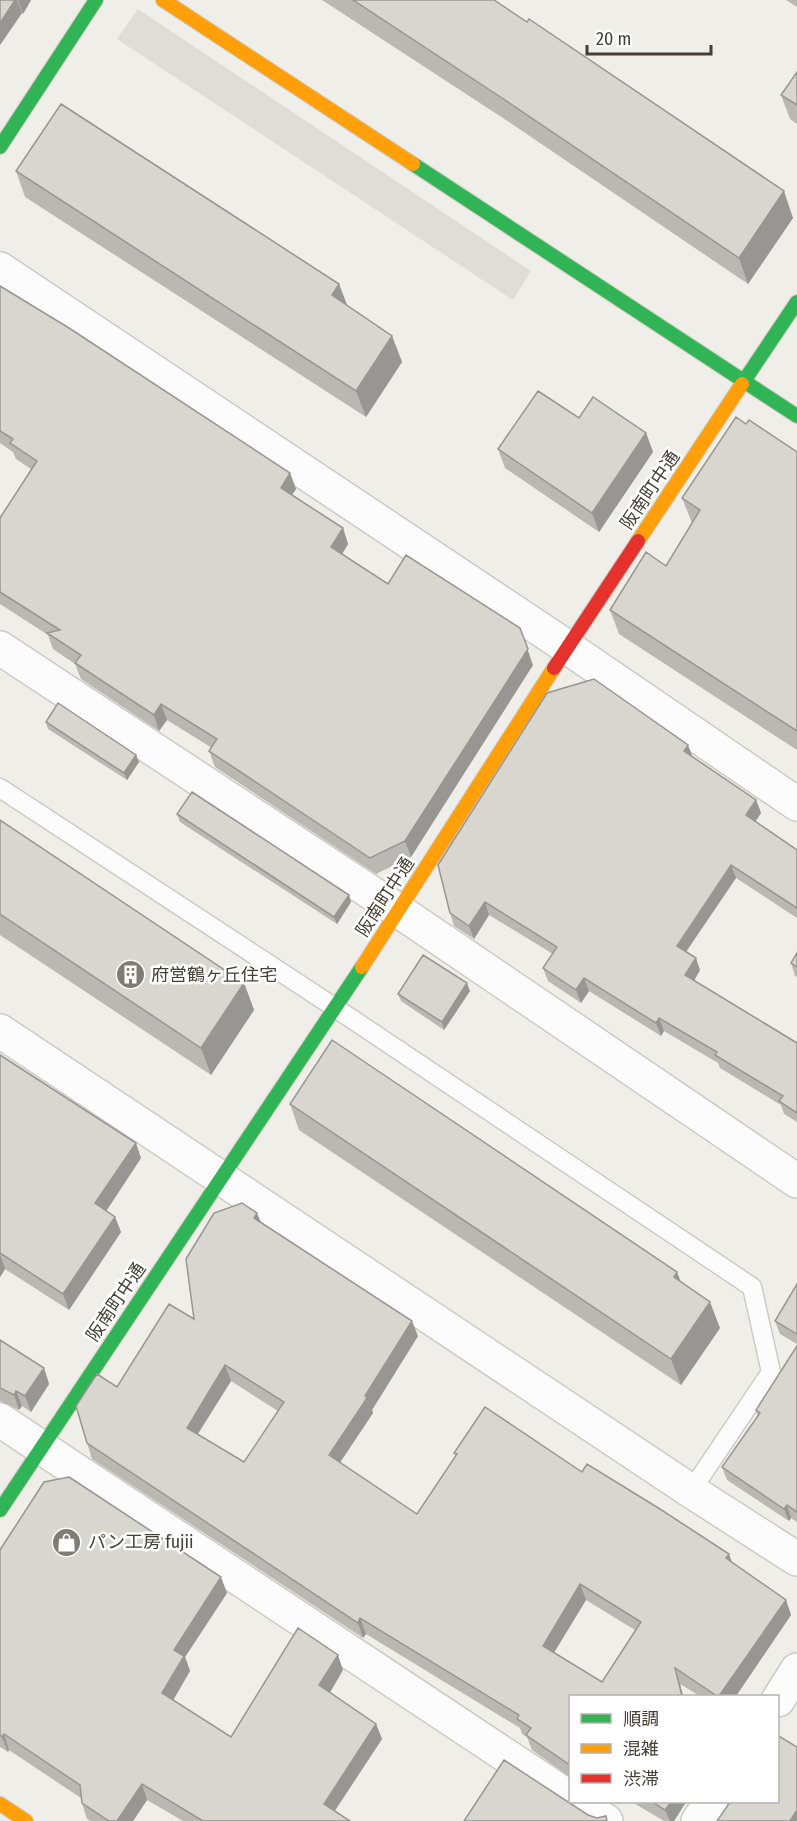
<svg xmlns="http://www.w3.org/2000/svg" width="797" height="1821" font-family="'Fira Sans Condensed','Noto Sans JP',sans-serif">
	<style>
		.parking { fill: #deddd8 }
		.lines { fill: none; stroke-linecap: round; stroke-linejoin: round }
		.lane-casing { stroke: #cdcbc5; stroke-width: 21 }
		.street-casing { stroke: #cdcbc5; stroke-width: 36 }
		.fast-casing { stroke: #cfcbbf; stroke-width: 16 }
		.slow-casing { stroke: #cfcbbf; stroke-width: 16 }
		.jam-casing { stroke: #cfcbbf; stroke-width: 16 }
		.lane { stroke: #fdfcfc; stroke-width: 18 }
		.street { stroke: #fdfcfc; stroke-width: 33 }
		.fast { stroke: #30b455; stroke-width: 14 }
		.slow { stroke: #ff9f0a; stroke-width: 14 }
		.jam { stroke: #e5322d; stroke-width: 14 }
		.wall { fill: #bbb8b3; fill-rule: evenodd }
		.shaded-wall { fill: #989692 }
		.building { fill: #d9d6d0; stroke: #989692; stroke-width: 1.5; fill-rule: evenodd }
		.labels { text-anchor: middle; stroke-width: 5; stroke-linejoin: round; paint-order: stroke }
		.street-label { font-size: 18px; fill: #453f34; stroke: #fff }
		.poi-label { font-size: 18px; fill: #453f34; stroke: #fff; text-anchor: start }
	</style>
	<rect width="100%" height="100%" fill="#efeee8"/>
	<!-- parking -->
	<path class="parking" d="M138,9L531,271L513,300L117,39Z"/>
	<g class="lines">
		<defs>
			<path id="lane" d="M0,788L334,1007L752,1287L771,1372L691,1491"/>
			<path id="street" d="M0,269L567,647L797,804
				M0,648L399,911L797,1181
				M0,1031L691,1491L797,1559
				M0,1420L570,1798
				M778,1700L797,1670
				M576,1802L606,1821
				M698,1821L711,1802"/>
			<path id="fast" d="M0,147L96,0
				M413,164L797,416
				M742,384L797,302
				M0,1510L362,967"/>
			<path id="slow" d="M163,0L413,164
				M638,541L742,384
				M362,967L554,668
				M0,1804L26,1821"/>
			<path id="jam" d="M554,668L638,541"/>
		</defs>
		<!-- lane casing -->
		<use href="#lane" class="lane-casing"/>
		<!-- street casing -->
		<use href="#street" class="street-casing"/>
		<!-- fast casing -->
		<use href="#fast" class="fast-casing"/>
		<!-- slow casing -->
		<use href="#slow" class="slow-casing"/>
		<!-- jam casing -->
		<use href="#jam" class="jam-casing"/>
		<!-- lane -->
		<use href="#lane" class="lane"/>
		<!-- street -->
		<use href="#street" class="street"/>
		<!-- fast -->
		<use href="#fast" class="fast"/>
		<!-- slow -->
		<use href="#slow" class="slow"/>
		<!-- jam -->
		<use href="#jam" class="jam"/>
	</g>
	<!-- wall -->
	<path class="wall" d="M0,0H31L23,14L22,13L0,45Z
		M322,0H494L793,218L748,284L509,122Z
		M786,0H797V7Z
		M797,72V124L790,119L781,95Z
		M16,171L339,284L347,306L392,336L402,362L366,417L25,197Z
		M0,286L290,473L296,489L292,495L343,528L348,544L342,554L388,584L533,665L411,857L376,874L215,767L209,751L212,748L167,720L159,731L81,679L75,664L53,649L48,635L0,604V518L31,469L16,459L13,452L0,443Z
		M579,418L646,433L653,452L599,532L505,468L498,449Z
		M746,424L797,452V750L619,634L610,610L666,566L692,523L682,498Z
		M46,722L136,755L139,762L127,780L48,729Z
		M693,757L756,800L761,813L755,822L797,850V918L736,878L686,952L700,970L694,980L797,1043V1122L784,1114L781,1105L720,1068L718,1063L664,1031L661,1036L589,991L581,1003L548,981L543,968L553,954L489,915L474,939L454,926L450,913Z
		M177,814L349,895L351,902L337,924L180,822Z
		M0,820L244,983L254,1010L211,1075L0,935Z
		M797,953V977L795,976L791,963Z
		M470,991L444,1030L401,1001L398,994Z
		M0,1055L141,1158L106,1211L115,1217L121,1232L69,1310L5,1269L0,1277Z
		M290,1104L681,1282L720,1328L681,1385L299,1130Z
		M257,1213L261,1222L418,1336L372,1410L373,1413L340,1463L417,1514L456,1456L454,1453L582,1472L729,1554L732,1563L786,1600L791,1615L736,1696H700L680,1684L683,1696H570V1777L532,1750L527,1737L522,1734L520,1728L366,1634L363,1638L92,1459L87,1443L117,1387L194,1319ZM231,1381L278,1411L244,1462L198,1434ZM586,1600L635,1630L602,1682L554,1652Z
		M797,1284V1344L780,1334L775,1321Z
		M0,1340L44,1368L49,1384L31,1412L22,1406L19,1410L0,1401Z
		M797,1346V1522L791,1518L789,1521L727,1480L722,1467L758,1417L756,1410Z
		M0,1550L227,1593L185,1657L190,1671L173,1700L231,1737L343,1670L330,1692L376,1724L382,1739L335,1811L350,1821H183L147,1800L133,1821H91L87,1819L82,1803L81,1798L9,1750L8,1752L0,1747Z
		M632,1802H686L674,1821H664Z"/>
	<!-- shaded-wall -->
	<path class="shaded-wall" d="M15,0H17L22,13L0,45V23Z
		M18,0H31L23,14Z
		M784,191L793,218L748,284L739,258Z
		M339,284L349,310L332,295Z
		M392,336L402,362L366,417L356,391Z
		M646,433L653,452L599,532L592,513Z
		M290,473L296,489L286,504L281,488Z
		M343,528L348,544L337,563L331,547Z
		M520,628L533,665L411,857L405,841Z
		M161,704L167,720L159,731L154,715Z
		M688,745L693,758L684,751Z
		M136,755L139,762L127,780L124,773Z
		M756,800L761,813L751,828L746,815Z
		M731,865L736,878L681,959L677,946Z
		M349,895L351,902L337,924L334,917Z
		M485,902L489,915L474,939L469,926Z
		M696,958L700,970L690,988L685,975Z
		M584,978L589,991L581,1003L576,990Z
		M244,983L254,1010L211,1075L201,1048Z
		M467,983L470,991L444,1030L442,1022Z
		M659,1018L664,1031L661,1036L656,1023Z
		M136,1143L141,1158L101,1219L95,1203Z
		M257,1213L263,1229L254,1218Z
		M115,1217L121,1232L69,1310L63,1294Z
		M0,1254L5,1269L0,1277Z
		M677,1272L687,1298L674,1277Z
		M710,1302L720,1328L681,1385L671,1359Z
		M412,1321L418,1336L372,1410L373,1413L334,1471L329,1455Z
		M225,1365L231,1381L192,1443L187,1428Z
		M44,1368L49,1384L31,1412L25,1396Z
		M16,1391L22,1406L19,1410L14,1395Z
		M787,1505L791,1518L789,1521L784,1509Z
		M729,1554L734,1569L726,1558Z
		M221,1577L227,1593L185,1657L190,1671L168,1709L162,1693L174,1650Z
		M580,1584L586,1600L549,1661L543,1646Z
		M786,1600L791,1615L736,1696H719Z
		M360,1618L366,1634L363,1638L358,1623Z
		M338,1655L343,1670L325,1701L319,1685Z
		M675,1668L680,1684L683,1696H682Z
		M376,1724L382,1739L329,1819L324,1804Z
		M4,1734L9,1750L8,1752L2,1737Z
		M142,1784L147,1800L133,1821H117Z
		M671,1802H686L674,1821H670L665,1810Z
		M797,1810V1821H790Z"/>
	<!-- building -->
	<path class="building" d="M0,0H15L0,23Z
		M353,0H494L527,22L529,19L784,191L739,258L499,96Z
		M797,72V105L781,95Z
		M61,104L339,284L332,295L392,336L356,391L16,171Z
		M0,286L69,328L290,473L281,488L343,528L331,547L388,584L406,555L520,628L528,649L405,841L370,858L209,751L217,739L161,704L154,715L75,663L81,655L47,633L60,630L0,592V518L37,461L10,443L13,439L0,431Z
		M538,391L579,418L593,397L646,433L592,513L498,449Z
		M736,417L746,424L749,420L797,452V731L610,610L646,552L666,566L700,510L682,498Z
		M594,679L688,745L684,751L756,800L746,815L797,850V908L731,865L677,946L696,958L685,975L797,1043V1113L779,1101L783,1096L715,1055L717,1052L659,1018L656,1023L584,978L576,990L543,968L557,947L485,902L469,926L450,913L438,865L547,693Z
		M58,703L136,755L124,773L46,722Z
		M192,792L349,895L334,917L177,814Z
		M0,820L244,983L201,1048L0,914Z
		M797,953V967L791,963Z
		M423,955L467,983L442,1022L398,994Z
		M332,1040L677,1272L674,1277L710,1302L671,1359L290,1104Z
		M0,1055L136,1143L95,1203L115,1217L63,1294L0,1253Z
		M242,1203L257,1213L254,1218L412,1321L365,1396L367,1398L329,1455L417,1514L457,1454L454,1453L485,1407L582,1472L587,1464L660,1509L729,1554L726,1558L786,1600L719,1696H717L675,1668L682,1696H570V1765L526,1735L531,1728L517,1719L519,1715L360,1618L358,1623L87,1443L76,1406L97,1374L117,1387L169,1304L194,1319L186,1259L214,1213ZM225,1365L284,1402L244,1462L187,1428ZM580,1584L641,1622L602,1682L543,1646Z
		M797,1284V1334L775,1321Z
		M0,1340L44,1368L25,1396L16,1391L14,1395L0,1388Z
		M797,1346V1512L787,1505L784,1509L722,1467L760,1413L756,1410Z
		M69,1477L221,1577L174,1650L184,1656L162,1693L231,1737L298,1628L338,1655L319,1685L376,1724L324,1804L350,1821H203L142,1784L117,1821H109L82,1803L80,1785L4,1734L2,1737L0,1735V1550L44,1482Z
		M777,1735L797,1747V1810L790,1821H717L730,1802H777Z
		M504,1760L588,1815L597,1818L606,1816L607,1821H464Z
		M652,1802H671L665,1810Z"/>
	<!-- icons -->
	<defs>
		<symbol id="building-disc" viewBox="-11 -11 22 22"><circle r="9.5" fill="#807c73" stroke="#fff"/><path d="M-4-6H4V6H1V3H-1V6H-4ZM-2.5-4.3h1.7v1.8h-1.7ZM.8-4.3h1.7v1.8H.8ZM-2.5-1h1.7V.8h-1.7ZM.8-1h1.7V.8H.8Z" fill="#fff"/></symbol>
		<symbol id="shop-disc" viewBox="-11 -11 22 22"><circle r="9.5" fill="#807c73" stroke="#fff"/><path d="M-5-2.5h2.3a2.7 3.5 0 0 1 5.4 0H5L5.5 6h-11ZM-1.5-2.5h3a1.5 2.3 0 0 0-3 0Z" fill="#fff"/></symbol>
	</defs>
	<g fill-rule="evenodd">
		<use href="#building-disc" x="114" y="958" width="33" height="33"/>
		<use href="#shop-disc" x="50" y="1526" width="33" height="33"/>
	</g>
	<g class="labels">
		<!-- street labels -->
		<g class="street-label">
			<text transform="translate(650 490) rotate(-56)" y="6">阪南町中通</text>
			<text transform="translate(385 897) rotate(-57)" y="6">阪南町中通</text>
			<text transform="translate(116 1302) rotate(-56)" y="6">阪南町中通</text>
		</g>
		<!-- poi labels -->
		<g class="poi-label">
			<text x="151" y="981">府営鶴ヶ丘住宅</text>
			<text x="88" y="1548">パン工房 fujii</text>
		</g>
	</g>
	<!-- legend -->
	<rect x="569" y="1695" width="210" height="108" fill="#ffffff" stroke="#b5b2ae" stroke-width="1.5"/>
	<rect x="581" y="1714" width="30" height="9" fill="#30b455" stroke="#b5b2ae" stroke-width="1.5"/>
	<text x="623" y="1725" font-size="18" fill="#453f34">順調</text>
	<rect x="581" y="1744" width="30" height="9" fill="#ff9f0a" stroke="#b5b2ae" stroke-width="1.5"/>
	<text x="623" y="1755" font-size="18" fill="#453f34">混雑</text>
	<rect x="581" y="1774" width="30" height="9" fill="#e5322d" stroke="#b5b2ae" stroke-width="1.5"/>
	<text x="623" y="1785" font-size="18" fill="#453f34">渋滞</text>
	<!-- scale -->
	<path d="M587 45v9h124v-9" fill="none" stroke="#453f34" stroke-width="3"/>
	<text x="596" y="45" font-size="18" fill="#453f34" stroke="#ffffff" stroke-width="4.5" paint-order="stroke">20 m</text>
</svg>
